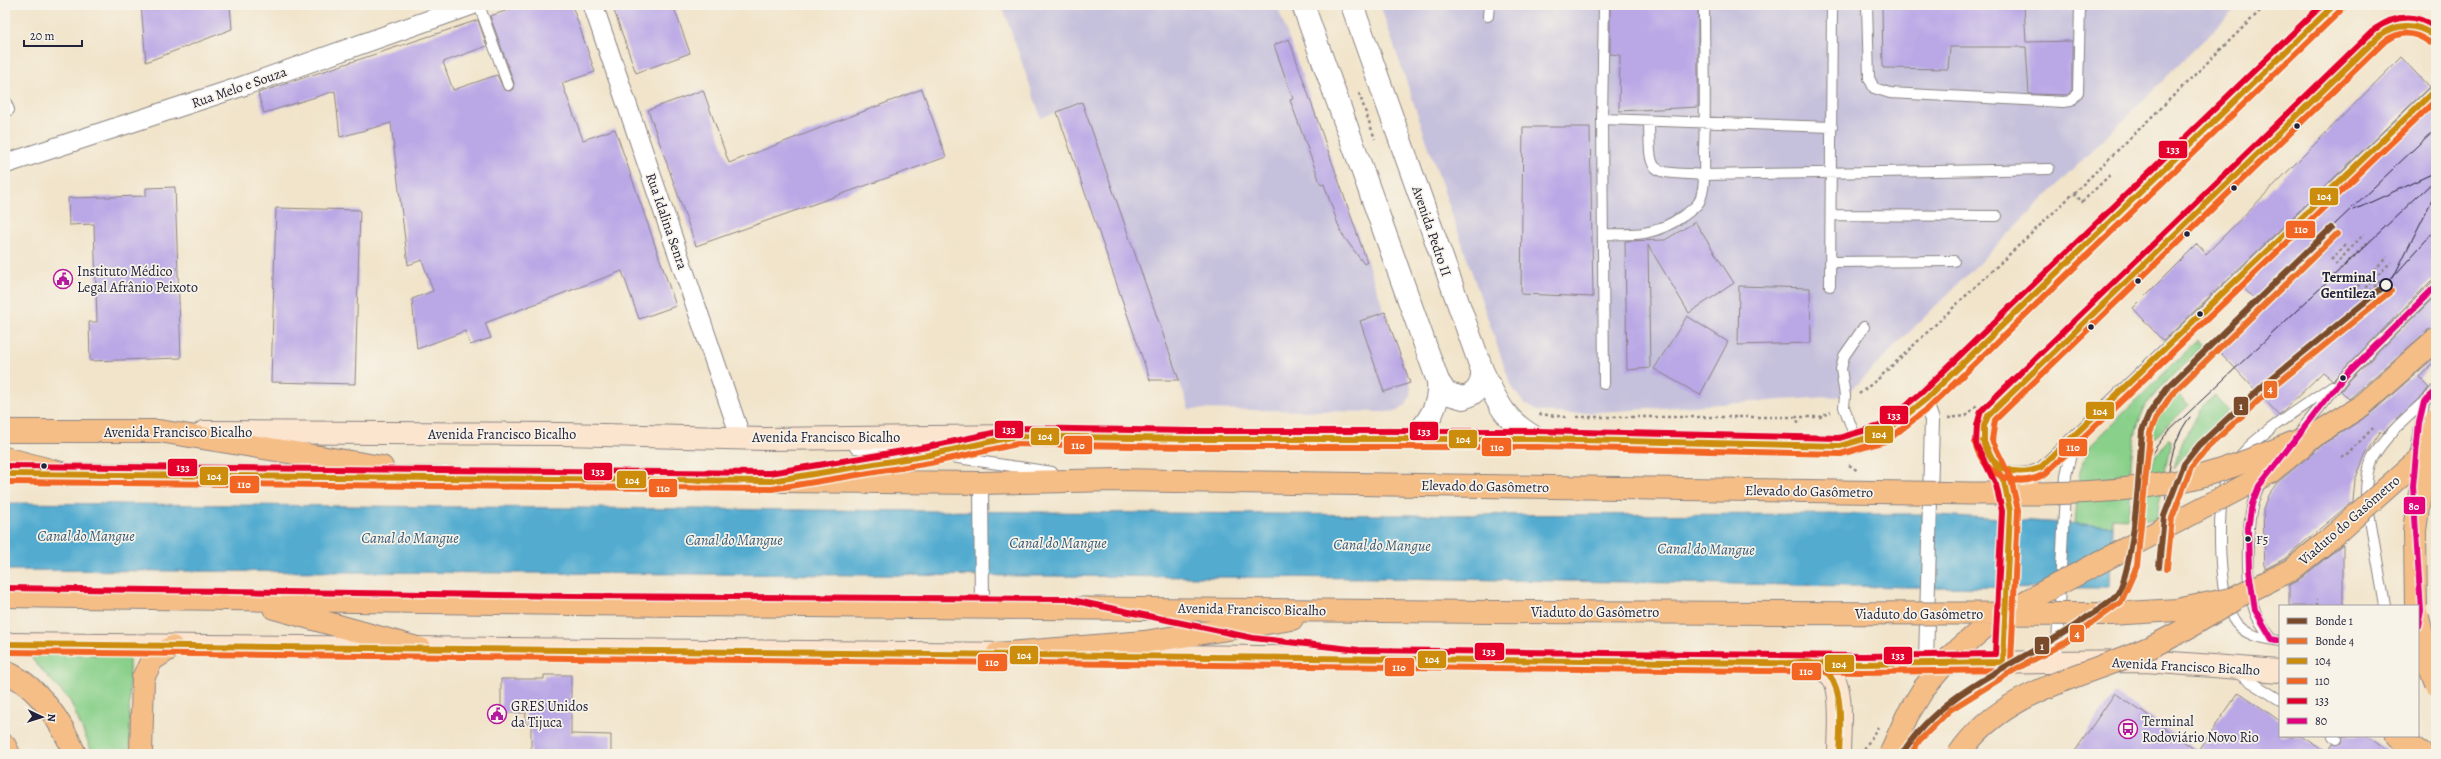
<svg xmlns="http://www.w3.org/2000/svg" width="2441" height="759" font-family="Alegreya,serif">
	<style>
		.industrial { fill: #c5c0db }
		.green { fill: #89d08a; stroke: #567962 }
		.water { fill: #53acd0; stroke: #3a6786 }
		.building { fill: #b9a7e6 }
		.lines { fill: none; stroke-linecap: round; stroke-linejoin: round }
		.service-casing { stroke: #8a8382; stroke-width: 12 }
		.pedestrian-casing { stroke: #8a8382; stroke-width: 16 }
		.minor-casing { stroke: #8a8382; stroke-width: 21 }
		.tertiary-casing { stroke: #8a8382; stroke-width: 24 }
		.secondary-casing { stroke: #8a8382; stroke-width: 24 }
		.primary-casing { stroke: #8a8382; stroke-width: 24 }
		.trunk-casing { stroke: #8a8382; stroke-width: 24 }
		.path { stroke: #8a8382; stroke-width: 2.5; stroke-dasharray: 3 3; stroke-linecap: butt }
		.service { stroke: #fff; stroke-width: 10 }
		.pedestrian { stroke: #fff; stroke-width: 14 }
		.minor { stroke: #fff; stroke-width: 19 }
		.tertiary { stroke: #fff; stroke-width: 22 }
		.secondary { stroke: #fbe5cf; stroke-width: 22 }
		.primary { stroke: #f6be87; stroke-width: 22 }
		.trunk { stroke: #f6be87; stroke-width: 22 }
		.tram { stroke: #22223b; stroke-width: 1 }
		.primary-bridge-casing { stroke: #8a8382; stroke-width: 24; stroke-linecap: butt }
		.trunk-bridge-casing { stroke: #8a8382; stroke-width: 24; stroke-linecap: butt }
		.primary-bridge { stroke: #f6be87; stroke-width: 22 }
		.trunk-bridge { stroke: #f6be87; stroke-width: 22 }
		.bus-1-casing { stroke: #f7f3e8; stroke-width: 9 }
		.bus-2-casing { stroke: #f7f3e8; stroke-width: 9 }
		.bus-3-casing { stroke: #f7f3e8; stroke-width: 9 }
		.bus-4-casing { stroke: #f7f3e8; stroke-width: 9 }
		.bus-1 { stroke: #cc8c0c; stroke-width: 6 }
		.bus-2 { stroke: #f26522; stroke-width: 6 }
		.bus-3 { stroke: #e4002b; stroke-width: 6 }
		.bus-4 { stroke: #e5007d; stroke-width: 6 }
		.tram-1-casing { stroke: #f7f3e8; stroke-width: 9 }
		.tram-2-casing { stroke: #f7f3e8; stroke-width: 9 }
		.tram-1 { stroke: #7a4b2a; stroke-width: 6 }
		.tram-2 { stroke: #ec6f29; stroke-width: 6 }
		.bus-dot { fill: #22223b; stroke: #f7f3e8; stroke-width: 1.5 }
		.stop-dot { fill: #f7f3e8; stroke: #22223b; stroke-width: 2 }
		.labels { text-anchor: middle; stroke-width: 3.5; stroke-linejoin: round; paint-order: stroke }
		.bus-label { font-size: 13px; fill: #22223b; stroke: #f7f3e8; text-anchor: start }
		.street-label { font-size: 14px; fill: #22223b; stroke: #f7f3e8 }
		.poi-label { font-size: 14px; fill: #22223b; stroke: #f7f3e8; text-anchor: start }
		.stop-label { font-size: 14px; font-weight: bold; fill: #22223b; stroke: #f7f3e8; text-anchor: end }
		.water-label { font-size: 15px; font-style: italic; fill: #365977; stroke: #f7f3e8 }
		.line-badge { stroke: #f7f3e8; stroke-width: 1.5 }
		.badge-label { font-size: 11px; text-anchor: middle; font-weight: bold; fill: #fff }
	</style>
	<rect width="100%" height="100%" fill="#f7f3e8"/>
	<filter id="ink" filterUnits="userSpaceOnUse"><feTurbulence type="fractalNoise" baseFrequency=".025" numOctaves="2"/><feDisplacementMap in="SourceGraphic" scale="8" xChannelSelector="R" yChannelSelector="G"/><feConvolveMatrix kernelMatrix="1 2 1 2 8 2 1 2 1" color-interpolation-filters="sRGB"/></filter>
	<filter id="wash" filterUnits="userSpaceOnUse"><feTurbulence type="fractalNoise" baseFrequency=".012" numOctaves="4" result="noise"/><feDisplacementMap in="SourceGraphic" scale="16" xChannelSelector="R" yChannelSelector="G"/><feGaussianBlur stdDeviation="0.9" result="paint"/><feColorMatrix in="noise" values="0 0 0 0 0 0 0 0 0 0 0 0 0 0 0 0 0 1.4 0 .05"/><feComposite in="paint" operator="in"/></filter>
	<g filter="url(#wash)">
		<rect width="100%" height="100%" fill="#f1e4ca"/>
		<!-- industrial -->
		<path class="industrial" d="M1002,5H1277L1411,387L1410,396L1406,405L1398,411L1387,412L1189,409L1082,103L1041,118Z
			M1380,5H2239L1845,396L1569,414L1536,411L1524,403L1511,386Z"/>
		<!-- green -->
		<path class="green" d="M2198,340L2203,346C2186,363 2166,380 2151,399C2127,430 2131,481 2128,519L2112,518V526L2075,524L2080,470L2090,446Z
			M2174,390L2189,405L2147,445L2143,455L2153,417Z
			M2214,395L2228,410L2184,455L2174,469C2181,440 2193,417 2214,395Z
			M2168,439L2171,440L2156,520L2138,518C2145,485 2147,467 2168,439Z
			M36,653L129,656L130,754H93L70,701L32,659Z"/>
		<!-- water -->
		<path class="water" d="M5,503L1391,515L1922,514L2112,526L2110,588L1909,587L1387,578L5,570Z"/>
		<g id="blocks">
			<!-- building -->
			<path class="building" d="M141,5H230L232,29L146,62Z
				M524,5H572L595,72L562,83L583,140L615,129L676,306L639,319L622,271L485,323L491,338L470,345L465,331L417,349L412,299L433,291L422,260L408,265L391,123L340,137L335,91L264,113L258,93L478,20L487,46L443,62L453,90L497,75L504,90L510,91L513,89L514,83L490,16Z
				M612,5H673L690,53L636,73Z
				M1610,5H1698V107L1619,111L1620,55L1610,54Z
				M1882,5H2024L2026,42L2072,41V90L2068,95L2029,94L2026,47H1950L1948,69L1883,68Z
				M1289,39L1367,262L1364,264L1341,233L1324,184L1321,185L1290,100L1293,99L1274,45Z
				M2401,57L2429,87L2163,341L2133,308L2197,244L2206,254Z
				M922,89L946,157L696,246L648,110L703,90L729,163Z
				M2436,98V280L2431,281L2333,380L2323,372L2279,415L2216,348L2259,304L2241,285Z
				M1082,102L1179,380H1150L1057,112Z
				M1523,127H1590L1593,297L1521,294Z
				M175,187L181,358L90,361L89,322H97L94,224L69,225L68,198L146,196V188Z
				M276,208L360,210L355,384L271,382Z
				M1695,222L1734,283L1689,313L1648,245L1650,368L1627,370L1625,241L1665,240Z
				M1739,286L1810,288L1811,343L1738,345Z
				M2436,295V327L2428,330L2349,399L2341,391L2348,382Z
				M1385,312L1410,383L1384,392L1360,321Z
				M1687,316L1728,342L1700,395L1654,369Z
				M2436,356V360L2419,377L2430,388L2382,434L2380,432L2365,456L2355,480L2353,501L2284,559L2265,569L2263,510L2268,495L2277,483L2325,443L2369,415Z
				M2343,544V606H2289V585L2299,580Z
				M544,675H571V734L611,735V754H531V724H525L526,713H501V679H544Z
				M2239,692L2280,721V736H2301L2327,753L2333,744L2342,743L2343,736H2367L2392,754H2073L2115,693L2198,751Z"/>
		</g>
	</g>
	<g filter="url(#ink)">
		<use href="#blocks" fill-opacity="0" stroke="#8a8382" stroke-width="1"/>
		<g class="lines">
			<defs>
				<path id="service" d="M479,5L508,85
					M1867,5L1869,78L1874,88L1890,93L2063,102L2071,101L2078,92L2080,5
					M1488,16L1489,5
					M2436,38C2421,21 2398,21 2380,35L1993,409C1966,445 1998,487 2040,468L2436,89
					M5,100L9,110
					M1602,119L1604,5
					M1649,121C1650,178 1648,171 1704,175L2049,169
					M1831,215L1997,216
					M1603,234C1635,235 1655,236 1683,216C1689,212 1695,208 1699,202C1706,188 1704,166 1704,151C1706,102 1704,54 1704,5
					M1831,262L1954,261
					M1830,286L1832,5
					M1604,384L1602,119L1832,127
					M2296,437L2343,378L2436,286
					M1857,442L1844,407L1845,396L1841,369L1844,356L1864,327
					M855,448L901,452
					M951,457L1052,472
					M2415,459L2424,402
					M1994,465L2009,496L2010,511L2003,662
					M2262,481C2244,507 2245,581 2255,611C2258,621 2266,631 2272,639
					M2385,606L2366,496C2366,483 2367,471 2372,459C2386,433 2415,411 2436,391
					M2280,641C2264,638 2247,637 2236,623C2217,599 2217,508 2225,480C2227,473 2233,465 2238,459C2254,436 2307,404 2332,386
					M2056,662L2066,475L2071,454L2078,436
					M2237,673L2280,700
					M2333,736L2337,739"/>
				<path id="pedestrian" d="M1925,400L1932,420L1926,663
					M981,483L982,606"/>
				<path id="minor" d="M593,5L741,438
					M5,164L243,86L472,5"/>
				<path id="tertiary" d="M1303,5L1438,381C1440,406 1429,421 1413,439
					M1352,5L1482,370C1497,402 1505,422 1538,439
					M1438,381L1446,393L1463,398C1477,394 1483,384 1482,370"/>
				<path id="secondary" d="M204,432L563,434L765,439L1016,436L1191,439H1538L1840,446L1884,433L1925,400L2334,5
					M5,644L1015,654
					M1086,655L1863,664L2145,661L2280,671
					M1810,663C1819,667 1831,672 1835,681C1843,698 1839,735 1839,754"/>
				<path id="primary" d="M5,474H53
					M5,672C38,685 62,723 75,754
					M2397,736L2422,754
					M5,746L9,754
					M141,754L143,678L152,660L172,647"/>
				<path id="trunk" d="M5,431H159L382,467
					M5,458L65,474L981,483L1117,480L1292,483
					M829,472L929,455L1016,436
					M5,596L572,604L1492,612
					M274,608L421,649
					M997,654L1144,642L1292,619"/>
			</defs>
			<!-- service casing -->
			<use href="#service" class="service-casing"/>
			<!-- pedestrian casing -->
			<use href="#pedestrian" class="pedestrian-casing"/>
			<!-- minor casing -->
			<use href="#minor" class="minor-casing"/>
			<!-- tertiary casing -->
			<use href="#tertiary" class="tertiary-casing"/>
			<!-- secondary casing -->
			<use href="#secondary" class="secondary-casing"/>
			<!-- primary casing -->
			<use href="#primary" class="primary-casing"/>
			<!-- trunk casing -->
			<use href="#trunk" class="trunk-casing"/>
			<!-- path -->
			<path class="path" d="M1359,93L1375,139
				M2074,193L2082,202L2112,173
				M2331,260L2346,245
				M2335,265L2364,234
				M2340,270L2370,240
				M2357,287L2387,257
				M2361,292L2391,262
				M2366,296L2380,281
				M1859,394L1878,379L2074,193L2266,5
				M1539,414L1566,417
				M1577,417H1795L1800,425
				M1795,417H1820L1831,412
				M1948,418L1966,416L1977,405
				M2341,456L2345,457L2373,428
				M1849,465L1858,471
				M2317,606V599
				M1861,754L1878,727"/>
			<!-- service -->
			<use href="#service" class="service"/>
			<!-- pedestrian -->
			<use href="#pedestrian" class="pedestrian"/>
			<!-- minor -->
			<use href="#minor" class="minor"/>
			<!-- tertiary -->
			<use href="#tertiary" class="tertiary"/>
			<!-- secondary -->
			<use href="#secondary" class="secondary"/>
			<!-- primary -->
			<use href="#primary" class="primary"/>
			<!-- trunk -->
			<use href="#trunk" class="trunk"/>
			<!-- tram -->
			<path class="tram" d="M2354,210L2436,172
				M2331,228L2436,128
				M2393,278L2436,192
				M2386,285L2436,229
				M2135,501C2143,471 2147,456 2168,432L2436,179
				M2164,516C2168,481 2168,445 2190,417"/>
			<defs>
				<path id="primary-bridge" d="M1959,754C2003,689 2085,677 2153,646C2181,633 2208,616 2235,599"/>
				<path id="trunk-bridge" d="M1292,483L1944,493C2023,494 2102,496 2180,481C2228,471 2273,450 2318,433
					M2416,606L2415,531L2424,461L2436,419
					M1492,612L2110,614L2177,610L2235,598L2291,570L2325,543L2436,444
					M2418,617L2429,664L2436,683
					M1890,754L1907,716L1924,688L1952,655L1985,627L2030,599L2269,473L2318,433L2361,406L2436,339"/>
			</defs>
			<!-- primary-bridge casing -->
			<use href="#primary-bridge" class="primary-bridge-casing"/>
			<!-- trunk-bridge casing -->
			<use href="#trunk-bridge" class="trunk-bridge-casing"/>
			<!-- primary-bridge -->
			<use href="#primary-bridge" class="primary-bridge"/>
			<!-- trunk-bridge -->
			<use href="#trunk-bridge" class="trunk-bridge"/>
			<defs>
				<path id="bus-1" d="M1983,441C1990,469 2014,477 2040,468L2436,89
					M5,474L771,481L929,455L1016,436L1191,439H1538L1840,446L1884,433L1925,400L2334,5
					M5,644L1863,664L2003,662L2010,511L2004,482L1984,442V426L1988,416L2380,35C2398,23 2415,23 2433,35
					M1789,663C1795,663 1802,661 1808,662C1848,670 1840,725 1839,754"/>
				<path id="bus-2" d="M1975,443C1984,475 2015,490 2045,474L2436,100
					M5,482L772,489L930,463L1017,444L1191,447H1538L1841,454L1888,440L1931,406L2340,11
					M5,652L1863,672L2005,670L2011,662L2018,510L2011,479L1992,440L1995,420L2385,41C2400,31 2413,31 2429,42"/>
				<path id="bus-3" d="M5,466L770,473L927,447L1016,428L1191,431H1538L1839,438L1880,426L1920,394L2322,5
					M5,588L572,596L1067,599L1253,638L1359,650L1863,656L1995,654L2002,511L1996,485L1976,444L1977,425L1981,411L2375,29C2395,15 2416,13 2436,28"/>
				<path id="bus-4" d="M2418,626L2421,611L2413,486L2419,423L2424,402L2436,391
					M2280,641L2272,639L2255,610L2249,570L2248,528L2252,504L2259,486L2343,378L2436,286"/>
			</defs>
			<!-- bus-1 casing -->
			<use href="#bus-1" class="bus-1-casing"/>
			<!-- bus-2 casing -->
			<use href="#bus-2" class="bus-2-casing"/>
			<!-- bus-3 casing -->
			<use href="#bus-3" class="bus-3-casing"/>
			<!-- bus-4 casing -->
			<use href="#bus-4" class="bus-4-casing"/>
			<!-- bus-1 -->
			<use href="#bus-1" class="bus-1"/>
			<!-- bus-2 -->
			<use href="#bus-2" class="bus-2"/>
			<!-- bus-3 -->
			<use href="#bus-3" class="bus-3"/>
			<!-- bus-4 -->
			<use href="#bus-4" class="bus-4"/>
			<defs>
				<path id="tram-1" d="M2159,567L2164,516L2184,464L2199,445L2267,382L2386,285
					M1902,754C1943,687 2022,664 2083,620C2092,613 2107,606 2115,597C2135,574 2139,466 2142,431L2149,414L2166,389L2331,228"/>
				<path id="tram-2" d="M2167,568L2172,518L2191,468L2205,450L2272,388L2391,291
					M1911,754L1919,741L1950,710L2016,669L2063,644L2121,602L2137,566L2150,433L2156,418L2172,394L2337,234"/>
			</defs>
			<!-- tram-1 casing -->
			<use href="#tram-1" class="tram-1-casing"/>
			<!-- tram-2 casing -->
			<use href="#tram-2" class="tram-2-casing"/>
			<!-- tram-1 -->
			<use href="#tram-1" class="tram-1"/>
			<!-- tram-2 -->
			<use href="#tram-2" class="tram-2"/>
		</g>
	</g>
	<!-- icons -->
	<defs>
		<symbol id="civic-ring" viewBox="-11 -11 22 22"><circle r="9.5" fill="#f7f3e8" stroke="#b5179e" stroke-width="1.5"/><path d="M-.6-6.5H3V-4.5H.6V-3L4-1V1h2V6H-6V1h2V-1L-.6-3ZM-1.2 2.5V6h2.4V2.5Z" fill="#b5179e"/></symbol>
		<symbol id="bus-ring" viewBox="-11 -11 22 22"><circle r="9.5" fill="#f7f3e8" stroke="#b5179e" stroke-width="1.5"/><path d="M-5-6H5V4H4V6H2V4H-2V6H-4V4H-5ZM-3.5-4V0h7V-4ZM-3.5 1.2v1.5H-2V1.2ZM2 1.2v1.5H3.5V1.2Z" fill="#b5179e"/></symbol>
	</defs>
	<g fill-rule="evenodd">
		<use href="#civic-ring" x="52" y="268" width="22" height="22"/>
		<use href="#civic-ring" x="486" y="703" width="22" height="22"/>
		<use href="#bus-ring" x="2117" y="718" width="22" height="22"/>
	</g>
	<!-- markers -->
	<g class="bus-dot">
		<circle cx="2297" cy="126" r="3.5"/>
		<circle cx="2234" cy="188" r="3.5"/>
		<circle cx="2187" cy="234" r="3.5"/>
		<circle cx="2138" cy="281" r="3.5"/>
		<circle cx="2200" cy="314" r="3.5"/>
		<circle cx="2091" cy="327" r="3.5"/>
		<circle cx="2343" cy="378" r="3.5"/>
		<circle cx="44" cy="466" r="3.5"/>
		<circle cx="2248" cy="539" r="3.5"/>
	</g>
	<circle class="stop-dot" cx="2386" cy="285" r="6"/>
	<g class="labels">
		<!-- bus labels -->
		<g class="bus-label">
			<text x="2256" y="544">F5</text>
		</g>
		<!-- street labels -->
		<g class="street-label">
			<text transform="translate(239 87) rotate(-19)" y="5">Rua Melo e Souza</text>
			<text transform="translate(667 221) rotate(71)" y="5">Rua Idalina Senra</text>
			<text transform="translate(1432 231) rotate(71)" y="5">Avenida Pedro II</text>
			<text x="178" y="437">Avenida Francisco Bicalho</text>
			<text x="502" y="439">Avenida Francisco Bicalho</text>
			<text x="826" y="442">Avenida Francisco Bicalho</text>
			<text transform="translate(1485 486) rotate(1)" y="5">Elevado do Gasômetro</text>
			<text transform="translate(1809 491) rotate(1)" y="5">Elevado do Gasômetro</text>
			<text transform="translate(2349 520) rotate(-41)" y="5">Viaduto do Gasômetro</text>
			<text transform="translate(1252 609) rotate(1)" y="5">Avenida Francisco Bicalho</text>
			<text x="1595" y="617">Viaduto do Gasômetro</text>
			<text x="1919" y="619">Viaduto do Gasômetro</text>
			<text transform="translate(2186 666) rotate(3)" y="5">Avenida Francisco Bicalho</text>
		</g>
		<!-- poi labels -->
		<g class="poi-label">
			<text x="77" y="276">Instituto Médico<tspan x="77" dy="16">Legal Afrânio Peixoto</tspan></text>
			<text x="511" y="711">GRES Unidos<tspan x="511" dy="16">da Tijuca</tspan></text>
			<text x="2142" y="726">Terminal<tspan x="2142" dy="16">Rodoviário Novo Rio</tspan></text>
		</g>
		<!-- stop labels -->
		<g class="stop-label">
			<text x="2376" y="282">Terminal<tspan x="2376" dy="16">Gentileza</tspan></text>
		</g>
		<!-- water labels -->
		<g class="water-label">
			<text x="86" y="541">Canal do Mangue</text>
			<text x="410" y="543">Canal do Mangue</text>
			<text x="734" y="545">Canal do Mangue</text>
			<text x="1058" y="548">Canal do Mangue</text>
			<text transform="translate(1382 545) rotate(1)" y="5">Canal do Mangue</text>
			<text transform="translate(1706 549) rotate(1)" y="5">Canal do Mangue</text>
		</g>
	</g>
	<g class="line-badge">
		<rect x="2158" y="140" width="30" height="19" rx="4" fill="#e4002b"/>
		<rect x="2309" y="187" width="30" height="19" rx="4" fill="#cc8c0c"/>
		<rect x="2285" y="220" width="31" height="19" rx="4" fill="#f26522"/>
		<rect x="2263" y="380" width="15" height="19" rx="4" fill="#ec6f29"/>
		<rect x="2233" y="396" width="16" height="20" rx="4" fill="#7a4b2a"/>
		<rect x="2085" y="401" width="30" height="19" rx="4" fill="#cc8c0c"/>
		<rect x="1879" y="405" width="30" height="20" rx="4" fill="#e4002b"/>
		<rect x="994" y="420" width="30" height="19" rx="4" fill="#e4002b"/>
		<rect x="1409" y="421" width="30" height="20" rx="4" fill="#e4002b"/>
		<rect x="1864" y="425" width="30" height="19" rx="4" fill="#cc8c0c"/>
		<rect x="1030" y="427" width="30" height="19" rx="4" fill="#cc8c0c"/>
		<rect x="1448" y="429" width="30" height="20" rx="4" fill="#cc8c0c"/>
		<rect x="1063" y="435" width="30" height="20" rx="4" fill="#f26522"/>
		<rect x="1481" y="437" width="31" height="20" rx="4" fill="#f26522"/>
		<rect x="2058" y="438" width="30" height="19" rx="4" fill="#f26522"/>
		<rect x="167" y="458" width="31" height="19" rx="4" fill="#e4002b"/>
		<rect x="583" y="462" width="30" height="19" rx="4" fill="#e4002b"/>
		<rect x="199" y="466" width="30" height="20" rx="4" fill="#cc8c0c"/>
		<rect x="616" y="470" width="31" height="19" rx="4" fill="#cc8c0c"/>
		<rect x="229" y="475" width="31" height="19" rx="4" fill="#f26522"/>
		<rect x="648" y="478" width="30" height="20" rx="4" fill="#f26522"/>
		<rect x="2403" y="496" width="23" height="19" rx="4" fill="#e5007d"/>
		<rect x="2069" y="624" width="16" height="19" rx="4" fill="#ec6f29"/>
		<rect x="2034" y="636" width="16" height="19" rx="4" fill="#7a4b2a"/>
		<rect x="1474" y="642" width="31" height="19" rx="4" fill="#e4002b"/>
		<rect x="1009" y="645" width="30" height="20" rx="4" fill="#cc8c0c"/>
		<rect x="1883" y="646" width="30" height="19" rx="4" fill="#e4002b"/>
		<rect x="1417" y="650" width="30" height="19" rx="4" fill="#cc8c0c"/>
		<rect x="977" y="653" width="31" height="19" rx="4" fill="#f26522"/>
		<rect x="1824" y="654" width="31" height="19" rx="4" fill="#cc8c0c"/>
		<rect x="1384" y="657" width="31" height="20" rx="4" fill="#f26522"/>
		<rect x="1791" y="662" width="31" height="19" rx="4" fill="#f26522"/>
	</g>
	<g class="badge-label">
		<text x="2173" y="153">133</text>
		<text x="2324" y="200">104</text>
		<text x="2301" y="233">110</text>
		<text x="2270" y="393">4</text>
		<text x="2241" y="410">1</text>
		<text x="2100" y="415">104</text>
		<text x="1894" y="419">133</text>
		<text x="1009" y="433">133</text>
		<text x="1424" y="435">133</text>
		<text x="1879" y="438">104</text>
		<text x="1045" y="440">104</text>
		<text x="1463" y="443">104</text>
		<text x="1078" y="449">110</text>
		<text x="1497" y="451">110</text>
		<text x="2073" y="451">110</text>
		<text x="183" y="471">133</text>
		<text x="598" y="475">133</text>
		<text x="214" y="480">104</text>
		<text x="632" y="484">104</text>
		<text x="244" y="488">110</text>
		<text x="663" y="492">110</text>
		<text x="2414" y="510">80</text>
		<text x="2077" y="638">4</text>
		<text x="2042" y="650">1</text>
		<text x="1489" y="655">133</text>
		<text x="1024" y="659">104</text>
		<text x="1898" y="659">133</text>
		<text x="1432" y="663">104</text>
		<text x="992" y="666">110</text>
		<text x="1839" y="668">104</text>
		<text x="1399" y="671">110</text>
		<text x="1806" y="675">110</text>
	</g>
	<!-- margin -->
	<rect width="2441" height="759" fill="none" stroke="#f7f3e8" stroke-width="20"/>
	<!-- legend -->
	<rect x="2279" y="605" width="140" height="132" fill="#f7f3e8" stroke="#a29fa3"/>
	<rect x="2287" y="618" width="20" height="6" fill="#7a4b2a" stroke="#a29fa3"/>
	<text x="2315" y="625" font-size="12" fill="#22223b">Bonde 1</text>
	<rect x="2287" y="638" width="20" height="6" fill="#ec6f29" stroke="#a29fa3"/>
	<text x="2315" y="645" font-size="12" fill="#22223b">Bonde 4</text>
	<rect x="2287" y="658" width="20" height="6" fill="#cc8c0c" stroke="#a29fa3"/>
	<text x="2315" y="665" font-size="12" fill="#22223b">104</text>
	<rect x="2287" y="678" width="20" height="6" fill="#f26522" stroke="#a29fa3"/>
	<text x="2315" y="685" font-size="12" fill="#22223b">110</text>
	<rect x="2287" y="698" width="20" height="6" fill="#e4002b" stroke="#a29fa3"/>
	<text x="2315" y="705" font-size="12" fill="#22223b">133</text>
	<rect x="2287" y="718" width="20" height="6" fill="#e5007d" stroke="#a29fa3"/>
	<text x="2315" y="725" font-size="12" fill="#22223b">80</text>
	<!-- north arrow -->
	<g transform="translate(42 717) rotate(94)" stroke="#f7f3e8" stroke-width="3" paint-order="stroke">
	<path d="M0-3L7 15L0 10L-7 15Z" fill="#22223b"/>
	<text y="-6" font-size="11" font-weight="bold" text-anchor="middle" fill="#22223b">N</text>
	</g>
	<!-- scale -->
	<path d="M24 40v6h58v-6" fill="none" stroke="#22223b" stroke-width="2"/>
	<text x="30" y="40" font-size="12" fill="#22223b" stroke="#f7f3e8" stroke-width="3" paint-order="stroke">20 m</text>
</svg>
